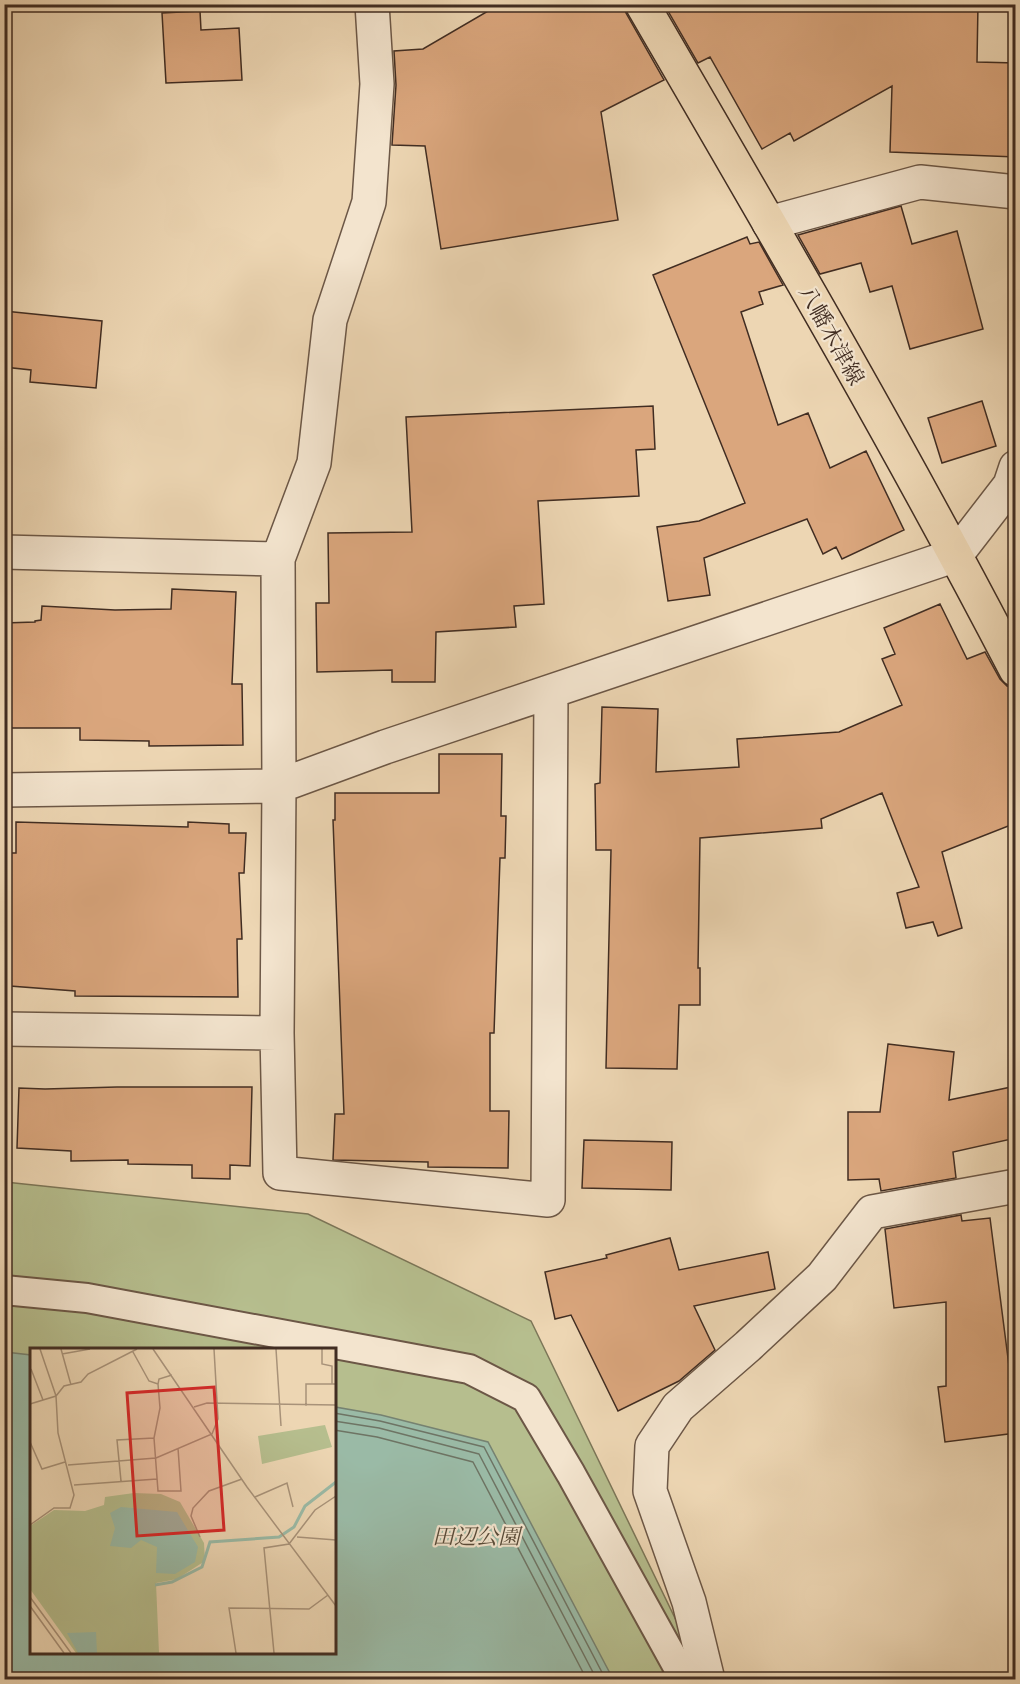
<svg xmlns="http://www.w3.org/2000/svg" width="1020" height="1684" font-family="'IM FELL DW Pica','Noto Serif JP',serif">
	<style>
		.green { fill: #b6be8e; stroke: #7c7658; stroke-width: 1.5; fill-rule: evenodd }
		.water { fill: #9abaa6; stroke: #768271; stroke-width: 1.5 }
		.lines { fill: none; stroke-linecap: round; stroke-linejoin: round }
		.shore { stroke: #6e7464; stroke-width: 1.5 }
		.building { fill: #daa67d; stroke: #412d22; stroke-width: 1.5 }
		.lane-casing { stroke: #6c5746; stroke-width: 32 }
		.street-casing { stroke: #6c5746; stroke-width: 36 }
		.primary-casing { stroke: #412d22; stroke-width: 36 }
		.lane { stroke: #f3e4ce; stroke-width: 28 }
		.street { stroke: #f3e4ce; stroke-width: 33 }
		.primary { stroke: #edd6b3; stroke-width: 33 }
		.labels { text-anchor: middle; stroke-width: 4.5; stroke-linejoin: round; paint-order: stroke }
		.street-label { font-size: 22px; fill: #412d22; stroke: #f3e4ce }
		.park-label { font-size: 22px; font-style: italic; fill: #584a38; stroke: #f3e4ce }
		.inset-river { fill: none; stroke: #9abaa6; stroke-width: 3 }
		.inset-road { fill: none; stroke: #a89279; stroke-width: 1.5 }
		.view { fill: #d62828; fill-opacity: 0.15; stroke: #d62828; stroke-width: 3 }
		.inset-edge { fill: none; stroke: #412d22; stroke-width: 3 }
	</style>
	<rect width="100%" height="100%" fill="#edd6b3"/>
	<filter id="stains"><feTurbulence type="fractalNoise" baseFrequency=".00333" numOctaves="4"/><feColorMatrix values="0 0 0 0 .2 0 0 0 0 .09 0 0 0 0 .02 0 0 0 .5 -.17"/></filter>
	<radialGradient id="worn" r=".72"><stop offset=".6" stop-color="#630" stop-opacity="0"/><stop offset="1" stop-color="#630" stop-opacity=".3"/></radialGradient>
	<!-- green -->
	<path class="green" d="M5,1182L308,1214L531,1321L705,1680H5ZM32,1350H334V1652H32Z"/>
	<!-- water -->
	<path class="water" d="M5,1352L31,1355L32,1652H334L335,1407L381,1415L488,1442L613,1679H5Z"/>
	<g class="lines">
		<!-- shore -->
		<path class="shore" d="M334,1413L380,1421L484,1447L606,1680
			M334,1421L379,1428L479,1454L597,1680
			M334,1430L377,1437L473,1462L587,1680"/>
	</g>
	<!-- building -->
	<path class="building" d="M500,4H623L626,13L664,80L601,112L618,220L441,249L425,146L392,145L396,85L394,51L423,49Z
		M664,4H978L977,62L1016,63V157L890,152L892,86L794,141L790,133L762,149L710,57L698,63Z
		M200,11L201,30L239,28L242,80L166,83L162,13Z
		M901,206L912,244L957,231L983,329L910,349L892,286L870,292L861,263L820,274L798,235Z
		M747,237L750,244L759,242L783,285L759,292L763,304L741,312L778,425L808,413L830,468L866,451L904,530L842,559L836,547L823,554L807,519L704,558L710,595L668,601L657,527L699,521L745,503L653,275Z
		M4,311L102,321L96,388L30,382L31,370L4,367Z
		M982,401L996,446L942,463L928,418Z
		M653,406L655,449L636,450L639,496L538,501L544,604L514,606L516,627L436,632L435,682H392V670L317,672L316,603H329L328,533L412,532L406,417Z
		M172,589L236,592L232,684H242L243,745L149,746V741L80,740V728H10V669H4V623L35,622V621L41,620L42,606L115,610L171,609Z
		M940,604L967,659L985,652L1000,679L1007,686L1016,689V823L942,852L962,928L938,936L933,922L906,928L897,893L919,887L882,793L821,819L822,828L700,838L698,968H700V1005H679L677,1069L606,1068L611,850H596L595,784L600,783L602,707L658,709L656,772L739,767L737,739L839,732L902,705L882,659L895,654L884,628Z
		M439,754H502L501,816H506L505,858H500L494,1033H490V1111H509L508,1168L428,1167V1162L333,1160L335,1114H344L333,820H335V793H439Z
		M16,822L188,827V822L229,824V833H246L244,873H239L242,939H237L238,997L75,996V991L10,986L11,977H5L9,907H4V853H16Z
		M888,1044L954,1052L949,1100L1016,1086V1138L953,1152L956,1178L881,1191L879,1179L848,1180V1112H880Z
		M117,1087H252L250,1166L230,1165V1179L192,1178V1165L128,1164V1160L71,1161V1151L17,1148L19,1088L45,1089Z
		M584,1140L672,1142L671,1190L582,1188Z
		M961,1215L962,1221L990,1218L1009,1366L1016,1365V1433L945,1442L938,1387L946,1386V1302L894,1308L885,1229Z
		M670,1238L679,1270L768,1252L775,1289L694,1306L715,1350L679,1381L618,1411L571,1315L555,1319L545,1272L607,1258L606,1255Z"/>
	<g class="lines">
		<defs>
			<path id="lane" d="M4,1290L87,1298L469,1369L526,1398L571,1474L685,1680"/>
			<path id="street" d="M372,4L377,84L369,202L330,320L314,463L278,559L279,786L277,1033L280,1173L548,1200L551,693
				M769,223L920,182L1016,192
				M4,552L278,559
				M4,790L279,786L385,747L956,555L1010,485L1016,467
				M4,1029L277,1033
				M708,1680L689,1602L650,1491L652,1446L678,1407L748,1346L822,1277L872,1212L1016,1186"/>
			<path id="primary" d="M642,4C770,224 899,444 1016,670"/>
		</defs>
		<!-- lane casing -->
		<use href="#lane" class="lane-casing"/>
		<!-- street casing -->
		<use href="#street" class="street-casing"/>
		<!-- primary casing -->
		<use href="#primary" class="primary-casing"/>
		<!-- lane -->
		<use href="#lane" class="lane"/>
		<!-- street -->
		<use href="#street" class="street"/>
		<!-- primary -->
		<use href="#primary" class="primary"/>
	</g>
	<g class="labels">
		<!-- street labels -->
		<g class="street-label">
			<text transform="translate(832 335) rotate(61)" y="8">八幡木津線</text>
		</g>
		<!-- park labels -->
		<g class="park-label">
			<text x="476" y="1544">田辺公園</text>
		</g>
	</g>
	<!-- overview -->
	<g transform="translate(30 1348)">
		<rect width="306" height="306" fill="#edd6b3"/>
		<path d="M295,77L302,99L232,116L228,88ZM104,145L131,146L150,154L174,195L175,213L147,231L126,235L129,305H46L0,241V178L24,162L55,163L74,157L75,149Z" fill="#b6be8e"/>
		<path d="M91,159L147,164L168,199L165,214L145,226L126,225L127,199L111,192L101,200L80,198L85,180L80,165ZM66,284L67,305H48L37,285Z" fill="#9abaa6"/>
		<path class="inset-river" d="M125,237L142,234L172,219L180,194L249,189L264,179L275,158L306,134"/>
		<path class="inset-road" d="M31,1L41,37M123,1L217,139L306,258M246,1L251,78M292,1V16L302,18V36M103,4L119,33L128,36M32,6L60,1M1,21L13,52M128,36L130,60L124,90L128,143H151L148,100M128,36L129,31L142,27M0,56L26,48L34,38L51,34L58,26L107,1M276,58V36H306M164,59L177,55L306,57M0,94L12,121L35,114M38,117L126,110L182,86L188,71L184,1M91,133L87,92L124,90M44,137L127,131M225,149L257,135L263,159M0,177L24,160H40L44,147L28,85L26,48L10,1M170,189L161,168L163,160L179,143L212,131M267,189L306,192M0,249L41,305M0,258L34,305M206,305L199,260L279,261L298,247M244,305L234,200L259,196L285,162L306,148"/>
		<path class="view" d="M184,39L194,182L107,188L97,45Z"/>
		<rect width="306" height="306" class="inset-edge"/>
	</g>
	<!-- margin -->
	<rect width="1020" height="1684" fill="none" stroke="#edd6b3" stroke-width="24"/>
	<rect x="6" y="6" width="1008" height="1672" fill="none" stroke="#412d22" stroke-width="3"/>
	<rect x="12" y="12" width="996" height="1660" fill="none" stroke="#412d22" stroke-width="1.5"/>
	<rect width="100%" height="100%" filter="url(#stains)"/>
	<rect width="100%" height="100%" fill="url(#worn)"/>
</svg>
